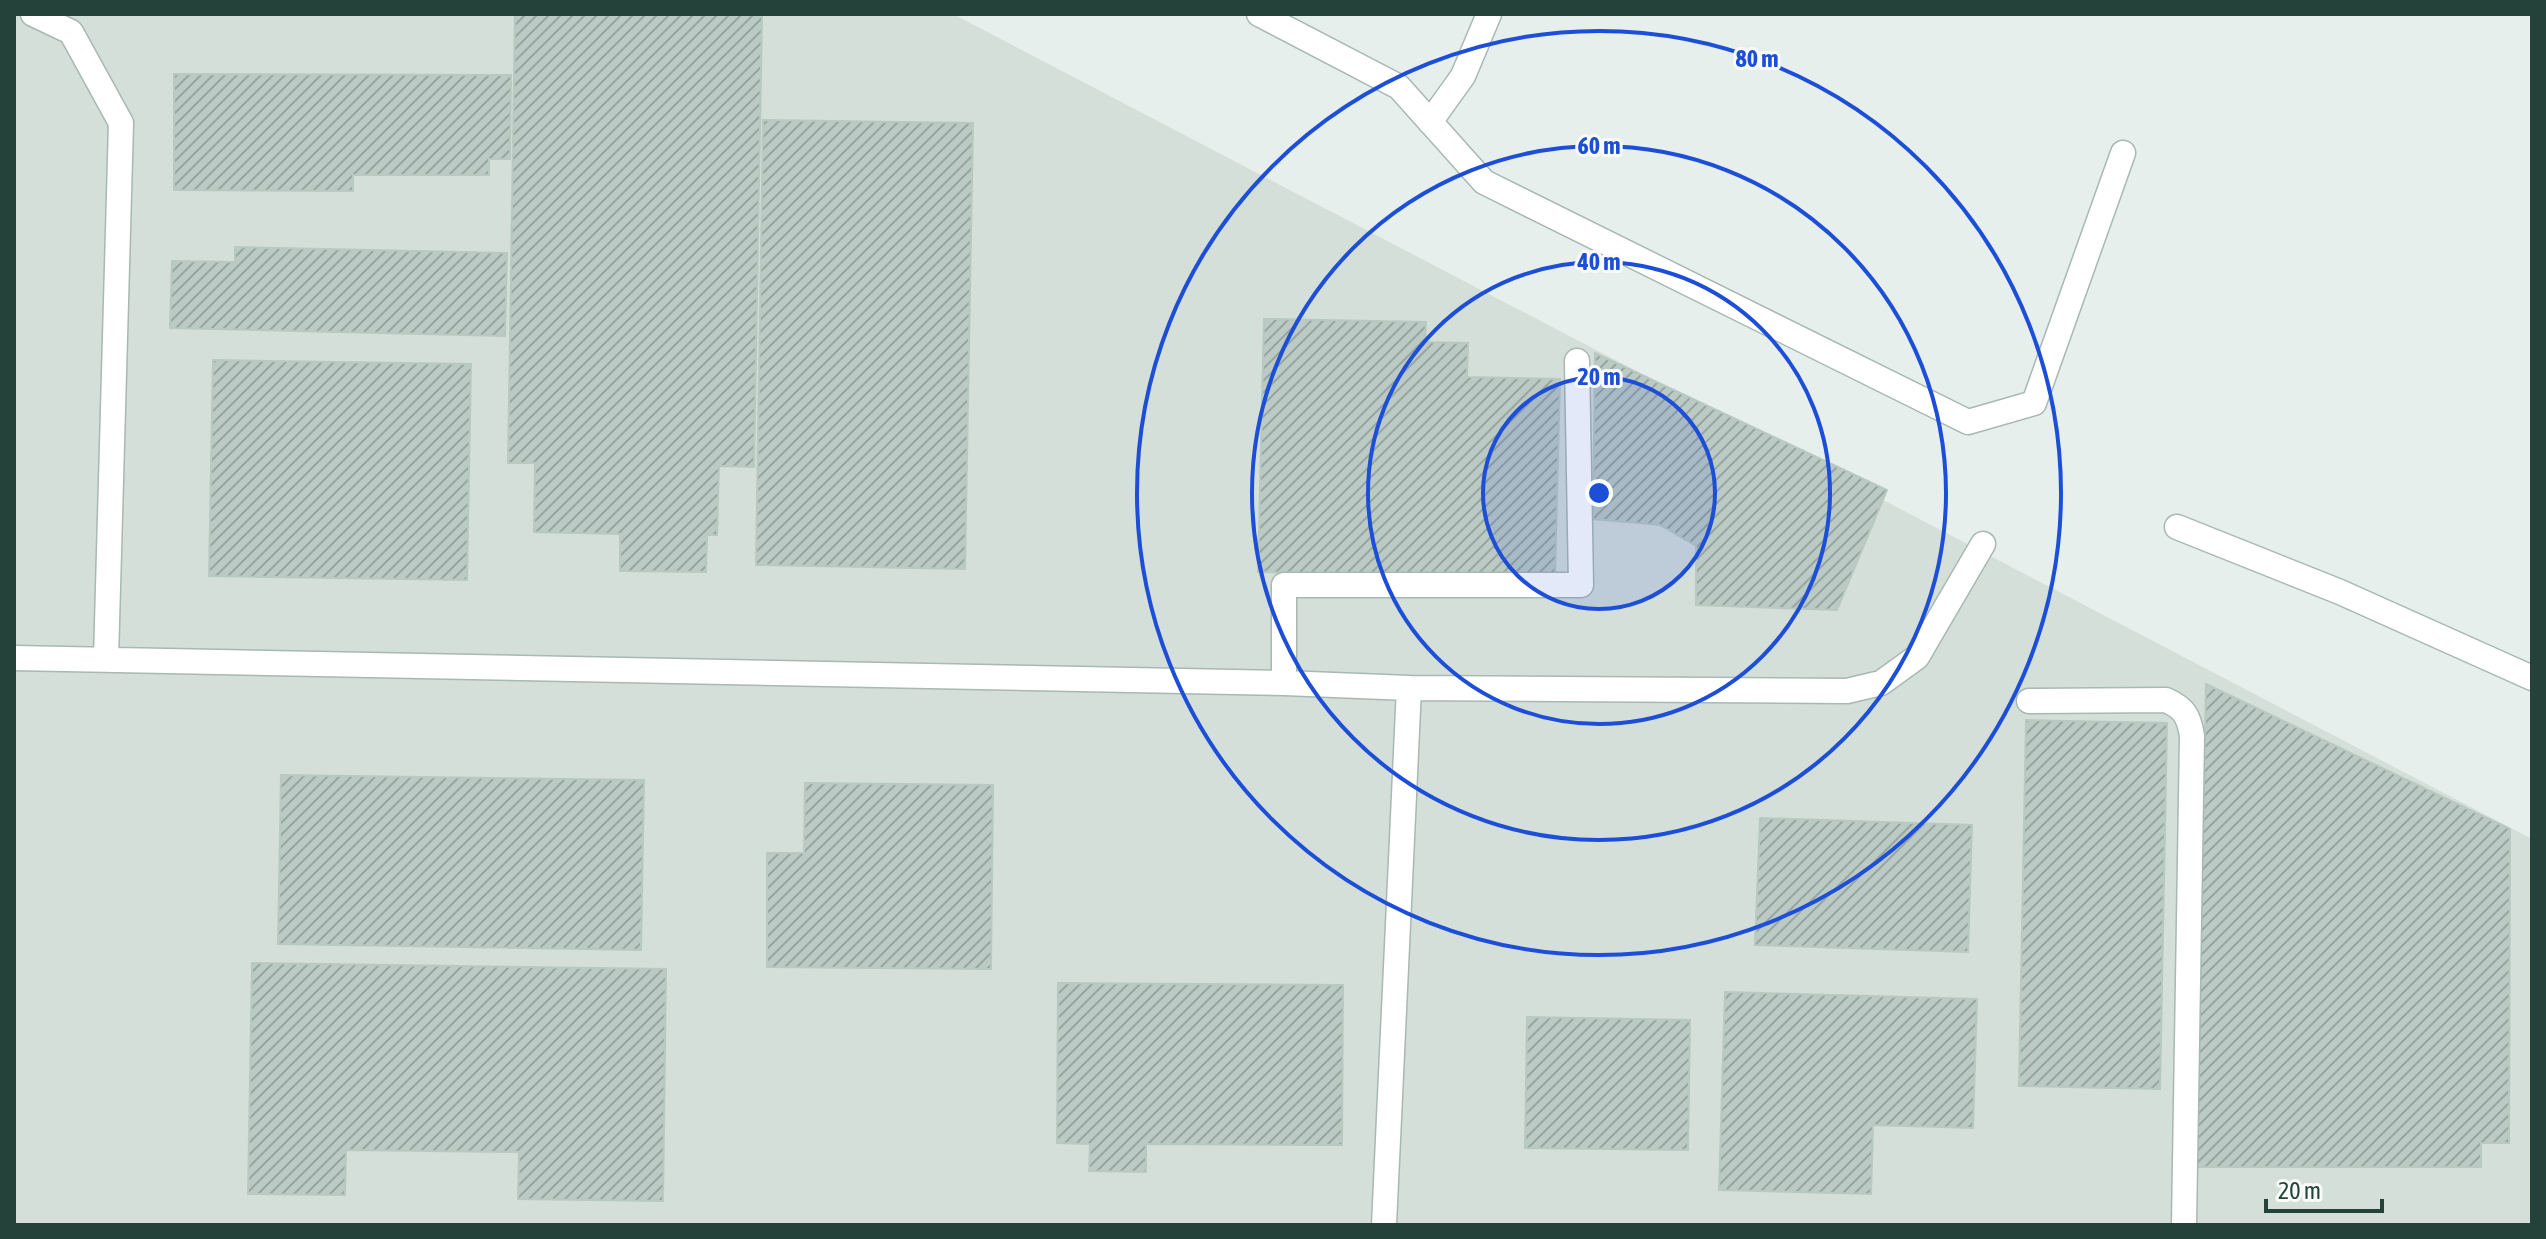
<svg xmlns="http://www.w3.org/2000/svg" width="2546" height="1239" font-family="'Asap Condensed',sans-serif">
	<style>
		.built { fill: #d4dfda }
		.building { fill: url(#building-hatch); stroke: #b8c9c2; stroke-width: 2 }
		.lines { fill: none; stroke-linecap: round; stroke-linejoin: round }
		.minor-casing { stroke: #a8b8b2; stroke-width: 27 }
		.minor { stroke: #fff; stroke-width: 24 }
		.ring { fill: none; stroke: #1d4ed8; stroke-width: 4 }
		.centre { fill: #1d4ed8; stroke: #f7fbf9; stroke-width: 4 }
		.ring-label { font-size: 24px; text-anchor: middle; font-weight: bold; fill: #1d4ed8; stroke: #f7fbf9; stroke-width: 6; stroke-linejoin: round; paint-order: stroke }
	</style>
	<defs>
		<pattern id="building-hatch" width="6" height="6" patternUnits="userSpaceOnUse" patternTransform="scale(2)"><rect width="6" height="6" fill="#bbcac4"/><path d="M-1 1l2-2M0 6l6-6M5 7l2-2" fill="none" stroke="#98a6a0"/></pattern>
	</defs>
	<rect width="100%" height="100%" fill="#e6efeb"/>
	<!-- built -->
	<path class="built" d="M14,14H953L2532,839V1225H14Z"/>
	<!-- building -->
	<path class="building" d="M515,14H762L754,467L719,466L717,535H707L706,572L620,571V534L534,532L535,463H508Z
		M174,74L511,75L510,159H489V175H353V191L174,190Z
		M763,120L973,123L965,569L756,565Z
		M235,247L507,253L505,336L170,328L172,261L235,262Z
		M1264,319L1426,322L1425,342L1468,343L1467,377L1560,379L1555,578L1258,572Z
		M1595,353L1887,490L1837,610L1696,605V546L1660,525L1593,519Z
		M213,360L471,364L467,580L209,576Z
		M2206,684L2510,829L2509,1143H2481V1167H2196Z
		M2026,720L2167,723L2160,1089L2019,1086Z
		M281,775L644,780L641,950L278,944Z
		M805,783L993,785L991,969L767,967V853H804Z
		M1760,818L1972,825L1968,952L1755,945Z
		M252,963L666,969L663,1201L518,1199L519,1152L346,1150L345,1195L248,1194Z
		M1058,983L1343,985L1342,1145L1146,1144V1172L1089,1171L1090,1144L1057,1143Z
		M1725,992L1977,999L1973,1128L1873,1125L1871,1194L1719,1190Z
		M1527,1017L1690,1020L1688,1150L1525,1148Z"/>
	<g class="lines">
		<defs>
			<path id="minor" d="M33,14L71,32L121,123L106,659
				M1259,14L1399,87L1484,182L1968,422L2034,403L2123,153
				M1430,122L1463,76L1489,14
				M2177,527L2340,592L2532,678
				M14,658L1284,683L1409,688L1847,691L1881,683L1917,657L1983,544
				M1284,683V585H1581L1577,361
				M2029,701L2166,700C2184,708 2189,716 2192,736L2184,1225
				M1384,1225L1409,688"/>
		</defs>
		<!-- minor casing -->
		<use href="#minor" class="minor-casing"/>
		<!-- minor -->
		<use href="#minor" class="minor"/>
	</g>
	<!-- distance rings -->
	<circle cx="1599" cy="493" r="116" fill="#1d4ed8" fill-opacity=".12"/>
	<g class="ring">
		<circle cx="1599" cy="493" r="116"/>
		<circle cx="1599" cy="493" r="231"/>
		<circle cx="1599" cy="493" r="347"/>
		<circle cx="1599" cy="493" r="462"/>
	</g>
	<circle cx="1599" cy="493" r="12" class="centre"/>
	<g class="ring-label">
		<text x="1757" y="67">80 m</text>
		<text x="1599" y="154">60 m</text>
		<text x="1599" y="270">40 m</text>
		<text x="1599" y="385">20 m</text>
	</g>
	<!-- border -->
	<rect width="2546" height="1239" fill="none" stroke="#24423a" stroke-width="32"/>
	<!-- scale -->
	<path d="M2266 1199v12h116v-12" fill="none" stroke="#24423a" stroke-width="4"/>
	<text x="2278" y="1199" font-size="24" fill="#24423a" stroke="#f7fbf9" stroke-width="6" paint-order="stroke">20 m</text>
</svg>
